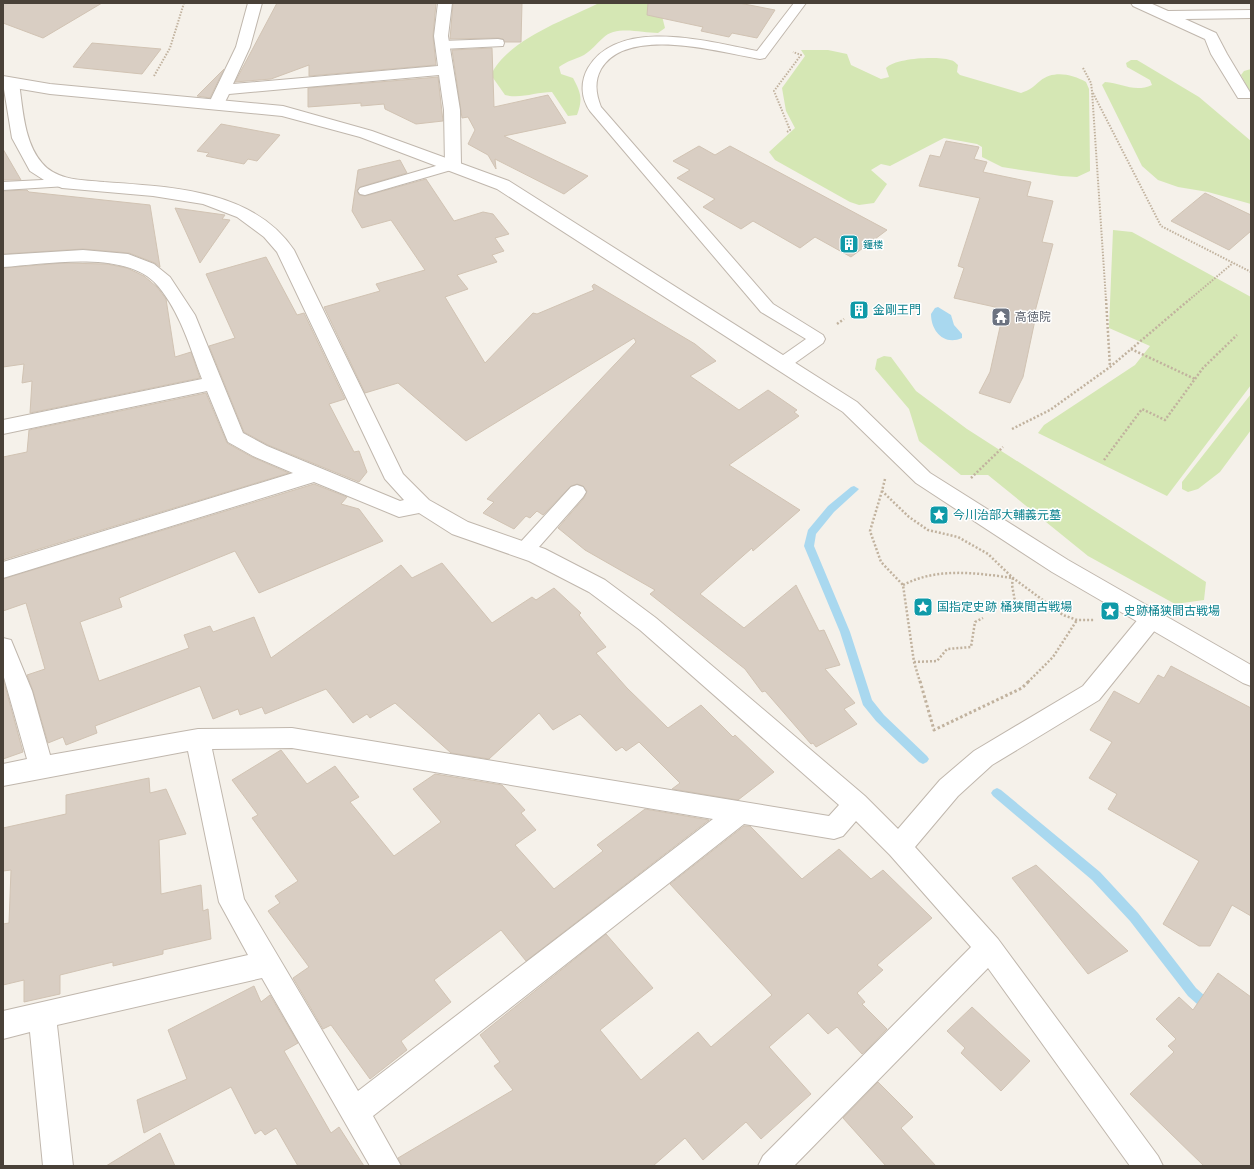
<svg xmlns="http://www.w3.org/2000/svg" width="1254" height="1169" font-family="Poppins,'Noto Sans JP',sans-serif">
	<style>
		.green { fill: #d5e7b4 }
		.water { fill: #a9d8ef }
		.lines { fill: none; stroke-linecap: round; stroke-linejoin: round }
		.stream { fill: #a9d8ef; fill-rule: evenodd }
		.building { fill: #d9cec3; stroke: #d1c3b3 }
		.service-casing { stroke: #c0b7ad; stroke-width: 2 }
		.minor-casing { stroke: #c0b7ad; stroke-width: 2 }
		.tertiary-casing { stroke: #c0b7ad; stroke-width: 2 }
		.path-far2 { stroke: #c1b29e; stroke-width: 2; stroke-dasharray: 1.5 1.5; stroke-linecap: butt }
		.path-far1 { stroke: #c1b29e; stroke-width: 2.5; stroke-dasharray: 2 2; stroke-linecap: butt }
		.path { stroke: #c1b29e; stroke-width: 3; stroke-dasharray: 2.5 2.5; stroke-linecap: butt }
		.service { fill: #fff; fill-rule: evenodd }
		.minor { fill: #fff; fill-rule: evenodd }
		.tertiary { fill: #fff; fill-rule: evenodd }
		.labels { text-anchor: middle; stroke-width: 3; stroke-linejoin: round; paint-order: stroke }
		.far-culture-label { font-size: 10px; fill: #0d838f; stroke: #fff; text-anchor: start }
		.culture-label { font-size: 12px; fill: #0d838f; stroke: #fff; text-anchor: start }
		.worship-label { font-size: 12px; fill: #5b616d; stroke: #fff; text-anchor: start }
	</style>
	<rect width="100%" height="100%" fill="#f5f1ea"/>
	<!-- green -->
	<path class="green" d="M599,3H680L661,12L665,28L658,33C641,33 616,25 603,38C596,44 592,50 584,55C576,59 567,61 559,67L561,74L573,78C581,93 583,99 577,115L568,116L552,92C536,92 521,99 505,95L491,75C507,40 565,20 599,3Z
		M801,50H828L847,54L851,65L881,79L889,77L886,68C896,58 936,56 950,60C953,60 956,63 958,65L957,72L960,75L1021,93C1030,90 1033,87 1040,81C1053,70 1072,74 1086,82L1089,89L1090,171L1077,177L1061,176L1002,167L982,157V147L977,144L944,138L890,166L881,164L871,170L887,184L874,203L859,205L850,202L775,160L769,152L795,128L786,111L782,88L805,56Z
		M1131,60H1137L1199,97L1251,141V204L1208,192L1178,187L1158,180L1142,166L1102,85L1105,82C1122,83 1134,93 1152,85L1150,80L1127,67L1126,63Z
		M1251,69V94L1241,75L1244,71Z
		M1113,230L1132,232L1251,297V385L1167,496L1038,433L1044,425L1135,365L1150,346L1109,328Z
		M884,356L891,357L916,391L967,429L1206,582L1204,600L1175,604L1088,556L988,475H961L919,441L909,409L875,369L877,359Z
		M1251,394V430L1220,472L1198,489L1188,492L1182,489V482Z"/>
	<!-- water -->
	<path class="water" d="M938,307L951,315L954,325L962,334V338C944,346 931,331 931,314L935,308Z"/>
	<g class="lines">
		<!-- stream -->
		<path class="stream" d="M854,486L859,489L857,491L834,512L816,534L814,546L850,632L872,700L884,715L927,756L929,759L927,762L923,764L919,762L876,721L863,705L840,632L804,546L808,530L828,506L851,487Z
			M997,788L1001,790L1100,872L1138,913L1196,988L1214,1004L1216,1008L1214,1012L1210,1014L1206,1012L1188,996L1130,921L1092,880L993,796L991,793L993,790Z"/>
	</g>
	<!-- building -->
	<path class="building" d="M3,3H102L43,38L3,23Z
		M277,3H436L433,36L436,65L309,76V65L271,79L235,82Z
		M453,3H522L521,42H505L503,39L498,38L450,39Z
		M648,3H739L775,10L757,38L732,33L729,37L701,31L703,27L647,15Z
		M92,43L161,49L142,74L73,67Z
		M492,48L494,107L548,95L566,123L504,136L588,176L564,194L495,159L496,169L488,155L468,144L475,130L468,117L462,118L452,50Z
		M224,69L210,98L197,96Z
		M438,77L443,121L416,124L385,109L384,104L361,106V103L308,107V88Z
		M221,124L280,135L257,161L248,159L244,164L206,156L209,153L197,151Z
		M946,141L979,147L974,159L987,162L983,172L1031,182L1027,196L1053,201L1042,242L1053,244L1033,319L1035,320L1023,377L1010,403L979,393L990,372L1004,309L954,298L964,268L958,266L980,198L919,186L930,155L940,157Z
		M699,146L715,155L730,146L887,230L851,257L815,237L800,248L753,221L741,229L703,207L715,199L677,178L690,170L673,161Z
		M3,149L21,180H3Z
		M400,160L407,173L360,187L357,190L359,195L365,196L426,179L454,221L483,212L493,214L509,234L495,238L504,251L492,255L497,262L457,275L468,289L445,297L485,363L533,313L537,314L594,290L592,286L594,284L695,344L716,361L690,376L739,410L768,390L797,410L794,412L799,416L729,465L800,510L753,551L752,548L700,594L744,628L796,585L819,631L824,630L840,665L825,669L855,703L844,709L857,724L816,747L813,743L811,744L765,691L762,692L745,669L650,594L655,590L585,550L558,528L584,498L587,491L583,486L577,484L571,486L543,515L537,511L530,518L526,516L514,529L483,513L494,502L487,499L636,342L634,338L466,441L398,383L365,393L324,307L380,291L376,284L425,270L391,220L362,228L352,211L358,170Z
		M27,190L29,192L150,205L160,267L155,263L129,253L83,249L3,254V191Z
		M1205,193L1251,215V231L1229,250L1171,221Z
		M175,208L225,215L222,219L230,220L200,263Z
		M266,257L297,315L304,313L345,399L329,404L354,452L359,451L367,472L359,482L268,445L244,432L209,346L235,338L206,274Z
		M63,263L107,264L127,268L144,276L157,287L166,299L175,357L191,352L200,378L30,413L32,381L22,383L24,364L3,367V268Z
		M206,393L227,443L252,457L289,473L3,560V457L27,452L29,430Z
		M314,484L347,497L341,504L359,509L383,541L259,593L235,551L119,598L122,607L80,622L99,681L189,648L184,635L210,626L213,632L254,617L271,658L401,565L412,578L442,563L492,623L532,597L536,600L554,588L581,613L579,615L606,647L596,653L627,688L668,728L701,705L733,737L735,735L774,772L738,800L672,789L680,783L639,742L626,751L622,747L616,751L580,714L553,730L539,713L489,759L451,753L395,703L370,718L367,714L353,723L326,689L265,714L262,707L240,715L238,709L213,719L200,686L95,726L97,733L66,745L63,737L48,743L33,691L27,675L45,669L26,603L3,611V579Z
		M1171,666L1251,708V916L1232,905L1210,946H1199L1163,924L1199,861L1108,809L1117,794L1089,778L1112,742L1090,730L1114,691L1139,704L1158,675L1164,678Z
		M4,682L23,752L3,759V683Z
		M281,750L307,784L335,766L359,797L350,802L394,856L441,822L413,789L435,774L502,785L525,810L521,813L536,830L515,845L554,889L603,851L597,845L645,809L709,820L526,961L501,930L434,980L451,1002L401,1041L407,1050L370,1079L331,1025L323,1029L293,978L309,967L268,911L280,903L275,896L298,881L252,818L258,815L232,780Z
		M149,778L150,793L166,789L186,834L159,840L161,894L201,885L203,911L208,909L211,939L163,950V954L113,966V962L60,975V994L24,1002V980L3,985V924L9,923L11,870L3,871V828L66,814V795Z
		M744,826H750L802,879L839,849L871,879L883,870L932,918L877,965L883,970L857,993L865,1002L862,1004L887,1029L867,1050L862,1054L837,1027L828,1034L808,1013L769,1047L811,1094L761,1139L746,1122L703,1160L685,1138L653,1166H402L398,1158L513,1090L494,1066L500,1062L480,1035L606,934L653,988L600,1030L641,1080L698,1032L711,1047L772,995L670,884Z
		M1036,865L1128,951L1088,974L1012,878Z
		M1218,973L1251,997V1166H1204L1130,1094L1174,1052L1168,1046L1176,1039L1156,1019L1179,997L1193,1010Z
		M254,986L261,1002L270,995L298,1043L284,1051L331,1133L339,1127L364,1166H298L276,1128L265,1135L261,1130L255,1134L231,1087L144,1133L137,1100L187,1079L168,1030Z
		M972,1007L1030,1061L1001,1091L961,1053L965,1048L947,1031Z
		M878,1082L913,1117L901,1128L936,1166H886L843,1118Z
		M160,1133L175,1166H106Z"/>
	<g class="lines">
		<defs>
			<path id="service" d="M794,3H806L765,58L760,59C720,52 627,25 601,69C594,82 596,94 601,107L773,304L823,335L825,339L823,343L788,368L782,370L776,368L774,364L776,360L806,339L761,312L590,111C581,98 580,82 588,68C619,16 710,42 757,51Z
				M498,39L503,40L504,43L503,46L442,49L436,45L442,41Z
				M453,161L458,162L460,165L458,168L365,195L360,194L358,191L360,188Z
				M62,179L67,180L69,183L67,186L3,190V182Z
				M577,485L583,487L586,492L583,497L531,556L524,558L517,556L515,551L517,546L571,487Z"/>
			<path id="minor" d="M248,3H262L250,47L233,84L438,66L434,36L438,3H452L448,36L460,110L461,165L459,168L453,170L447,168L445,165L444,110L439,75L229,94L224,104H212L210,101L236,47Z
				M1131,3H1150L1168,11L1251,10V18L1185,19L1216,33L1227,54L1251,94L1250,98H1238L1211,54L1205,39L1133,6Z
				M11,78L16,80L19,83C23,110 24,142 42,163C57,181 84,180 104,182C170,187 253,189 294,250L403,474L429,500L468,522L545,549L605,580L656,618L865,796L898,829L940,780L974,751L1083,686L1144,612L1152,609L1160,612L1163,618L1160,624L1099,700L992,765L958,796L915,847L998,939L1158,1156L1163,1166H1130L988,968L794,1166H758L763,1156L971,947L890,855L856,821L843,836L834,839L744,824L373,1116L401,1166H370L262,978L57,1025L73,1166H43L30,1032L3,1039V1011L248,955L219,902L188,751L3,786V764L27,759L3,674V638L11,640L32,691L50,755L198,729L292,728L829,816L839,805L640,630L589,592L529,561L452,534L419,513L399,517L314,482L3,578V562L293,473L253,456L228,442L207,391L3,434V420L202,379C190,347 180,312 158,286C128,249 46,264 3,267V255L83,250L128,254L154,264L170,277L195,315L243,433L267,446L400,501L404,500L385,479L277,252L264,237L237,217L203,204L153,196L62,188L44,180L30,171L12,138L3,83L6,80ZM292,748L713,819L358,1091L244,899L212,749Z"/>
			<path id="tertiary" d="M3,76L50,84L283,106L372,131L509,181L857,402L930,473L1068,560L1251,665V686L1243,683L1052,572L916,483L843,412L497,189L360,137L282,116L50,94L3,86Z"/>
		</defs>
		<!-- service casing -->
		<use href="#service" class="service-casing"/>
		<!-- minor casing -->
		<use href="#minor" class="minor-casing"/>
		<!-- tertiary casing -->
		<use href="#tertiary" class="tertiary-casing"/>
		<!-- path-far2 -->
		<path class="path-far2" d="M1083,68L1091,83L1092,91L1106,300
			M154,76L170,48L184,3
			M1093,93L1161,226L1251,272
			M787,132L790,130L774,91L801,55L793,52
			M1189,300L1233,263"/>
		<!-- path-far1 -->
		<path class="path-far1" d="M1106,299L1110,367
			M837,324L844,319
			M1131,349L1195,379
			M1012,429L1050,410L1110,367L1190,299
			M1104,460L1142,409L1165,420L1203,368L1237,335
			M971,478L1003,447
			M885,479L882,491L909,517L928,530L958,537L988,554L1013,578L1063,615L1077,620H1095
			M882,491L870,531L881,562L903,585L914,662L920,682
			M903,585C938,567 976,573 1013,578L1012,585L1016,607L1011,611
			M914,662L937,661L947,649L971,647L975,622L983,618
			M1028,682L1053,657L1077,620"/>
		<!-- path -->
		<path class="path" d="M920,681L934,730L1022,688L1029,681"/>
		<!-- service -->
		<use href="#service" class="service"/>
		<!-- minor -->
		<use href="#minor" class="minor"/>
		<!-- tertiary -->
		<use href="#tertiary" class="tertiary"/>
	</g>
	<!-- icons -->
	<defs>
		<symbol id="building-square" viewBox="-11 -11 22 22"><rect x="-9" y="-9" width="18" height="18" rx="4" fill="#0f9aa8" stroke="#fff"/><path d="M-4-6H4V6H1V3H-1V6H-4ZM-2.5-4.3h1.7v1.8h-1.7ZM.8-4.3h1.7v1.8H.8ZM-2.5-1h1.7V.8h-1.7ZM.8-1h1.7V.8H.8Z" fill="#fff"/></symbol>
		<symbol id="temple-square" viewBox="-11 -11 22 22"><rect x="-9" y="-9" width="18" height="18" rx="4" fill="#6b7280" stroke="#fff"/><path d="M0-6L5-2H3V0L6.5 2.5H4V6H1.5V3h-3V6H-4V2.5H-6.5L-3 0V-2H-5Z" fill="#fff"/></symbol>
		<symbol id="sight-square" viewBox="-11 -11 22 22"><rect x="-9" y="-9" width="18" height="18" rx="4" fill="#0f9aa8" stroke="#fff"/><path d="M0-6L1.8-2.2L6-1.7L2.9 1.2L3.7 5.4L0 3.3L-3.7 5.4L-2.9 1.2L-6-1.7L-1.8-2.2Z" fill="#fff"/></symbol>
	</defs>
	<g fill-rule="evenodd">
		<use href="#building-square" x="838" y="233" width="22" height="22"/>
		<use href="#building-square" x="848" y="299" width="22" height="22"/>
		<use href="#temple-square" x="990" y="306" width="22" height="22"/>
		<use href="#sight-square" x="928" y="504" width="22" height="22"/>
		<use href="#sight-square" x="912" y="596" width="22" height="22"/>
		<use href="#sight-square" x="1099" y="600" width="22" height="22"/>
	</g>
	<g class="labels">
		<!-- far-culture labels -->
		<g class="far-culture-label">
			<text x="863" y="248">鐘楼</text>
		</g>
		<!-- culture labels -->
		<g class="culture-label">
			<text x="873" y="314">金剛王門</text>
			<text x="953" y="519">今川治部大輔義元墓</text>
			<text x="937" y="611">国指定史跡 桶狭間古戦場</text>
			<text x="1124" y="615">史跡桶狭間古戦場</text>
		</g>
		<!-- worship labels -->
		<g class="worship-label">
			<text x="1015" y="321">高徳院</text>
		</g>
	</g>
	<!-- border -->
	<rect width="1254" height="1169" fill="none" stroke="#494138" stroke-width="8"/>
</svg>
